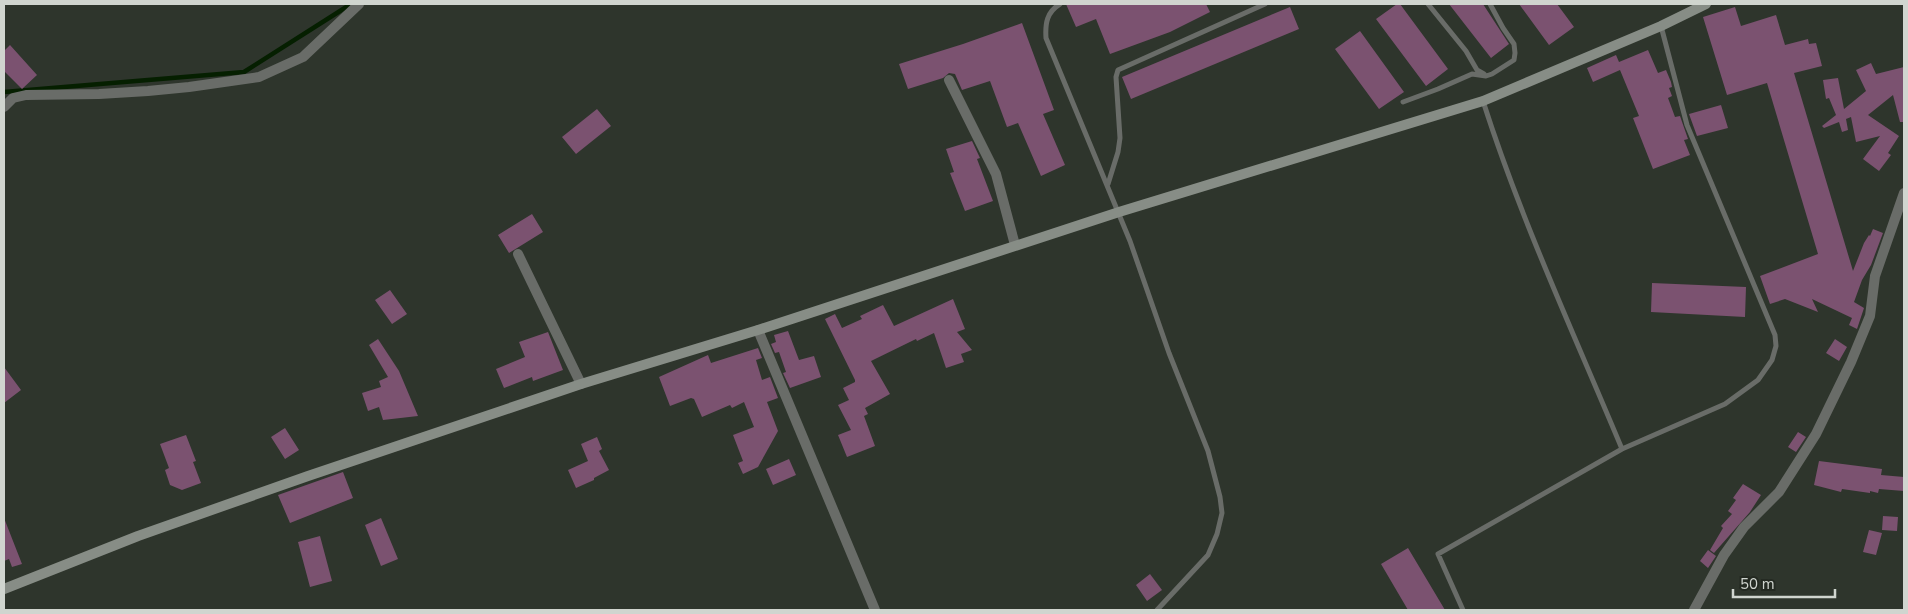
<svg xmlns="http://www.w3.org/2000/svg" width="1908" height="614" font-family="'Nunito Sans',sans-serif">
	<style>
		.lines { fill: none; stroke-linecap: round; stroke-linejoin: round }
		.stream { stroke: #051f00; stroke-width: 4.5 }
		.building { fill: #7b5270 }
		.lane { stroke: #696c68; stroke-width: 5 }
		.street { stroke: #696c68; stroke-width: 10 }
		.secondary { stroke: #878d86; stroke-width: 10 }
	</style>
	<rect width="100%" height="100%" fill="#2e352c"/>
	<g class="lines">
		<!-- stream -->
		<path class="stream" d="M4,92L244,72L351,4"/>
	</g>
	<!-- building -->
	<path class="building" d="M1066,4H1206L1210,12L1170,32L1110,54L1096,19L1076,27Z
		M1397,4H1400L1448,69L1426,86L1376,19Z
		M1449,4H1483L1509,44L1491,58Z
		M1519,4H1557L1574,27L1549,45Z
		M1290,7L1299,29L1131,99L1122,77Z
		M1735,7L1741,26L1776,15L1785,45L1808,39L1809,44L1816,43L1822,66L1794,73L1853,271L1864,243L1869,235L1870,236L1873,229L1883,233L1871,265L1862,280L1854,302L1864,308L1857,329L1849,325L1852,318L1812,299L1818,312L1785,299L1770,304L1760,276L1818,254L1767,83L1727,95L1703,17Z
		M1022,23L1054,110L1043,114L1065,165L1041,176L1018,123L1007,127L990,81L962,90L955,74L949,73L943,78L908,89L899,64L963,44Z
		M1360,31L1404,92L1379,109L1335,49Z
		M10,45L37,75L22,89L4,71V51Z
		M1648,50L1658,73L1666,70L1671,82L1672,87L1669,88L1672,96L1668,98L1675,117L1680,116L1688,139L1684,140L1690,155L1653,169L1633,118L1639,116L1620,70L1593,82L1587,68L1616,55L1619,62Z
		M1871,63L1876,74L1904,67V122H1900L1893,95L1868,115L1899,136L1888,153L1891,155L1879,171L1863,159L1880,136L1856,142L1851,117L1846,119L1848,130L1842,132L1839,122L1824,128L1822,126L1836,115L1829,98L1826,99L1823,80L1838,78L1844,109L1866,91L1856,70Z
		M1721,105L1728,128L1697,136L1689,114Z
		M597,109L611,126L576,154L562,137Z
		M972,141L980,158L977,159L993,201L965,211L950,173L954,172L946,149Z
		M532,214L543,232L509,253L498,235Z
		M1652,283L1746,287L1745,317L1651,312Z
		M390,290L407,314L392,324L375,300Z
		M953,299L965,329L957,332L972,350L961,354L964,362L946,368L934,333L917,341L916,339L871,361L890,394L865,408L868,414L864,416L875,446L847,457L838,435L851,430L838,405L849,400L843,388L855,382V380L825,319L835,314L842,328L862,319L860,316L883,305L894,326Z
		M788,331L799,360L814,356L821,377L790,388L783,373L786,372L779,352L775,353L771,344L776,342L774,335Z
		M548,332L563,370L533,381L532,377L504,388L496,369L525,357L519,342Z
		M378,339L399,371L418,416L383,420L379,407L368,411L362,393L381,387L379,381L388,377L369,345Z
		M1835,339L1847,347L1839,361L1826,353Z
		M758,348L762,358L756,360L762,380L770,377L778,398L767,402L778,431L758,467L743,474L738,463L743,461L733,435L754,427L744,402L732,408L730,405L702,417L694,399L691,398L670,406L659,377L708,355L711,363Z
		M4,367L21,390L4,403Z
		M285,428L299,450L285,459L271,437Z
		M1798,432L1806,437L1796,452L1788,447Z
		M186,435L196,461L193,462L201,483L182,490L170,485L165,470L169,468L160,444Z
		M597,437L602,449L599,451L609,470L594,478V480L576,488L568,470L588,461L581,444Z
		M789,459L796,475L773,485L766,469Z
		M1819,461L1882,469L1881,475L1904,477V491L1879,489L1878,493L1870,491V493L1842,489L1841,492L1814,485Z
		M343,472L353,498L290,523L278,495Z
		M1743,484L1761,495L1750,512L1714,553L1710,550L1723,528L1721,526L1732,514L1728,511L1736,500L1733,498Z
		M1883,516L1898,517L1897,531L1882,530Z
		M4,518L22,564L12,567L9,559L4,561Z
		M381,518L398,559L381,566L365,525Z
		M1869,530L1882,533L1876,555L1863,552Z
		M320,536L332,581L310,587L298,542Z
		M1408,548L1445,610H1408L1381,564Z
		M1708,550L1716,556L1708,568L1700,561Z
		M1150,574L1162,590L1147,601L1136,585Z"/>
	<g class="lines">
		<!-- lane -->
		<path class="lane" d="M1060,4C1047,12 1045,23 1046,38L1130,241L1169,353L1208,451L1220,497L1222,513L1217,534L1208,555L1157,610
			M1428,4L1466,51L1477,70L1484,74
			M1403,102L1438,89L1472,74L1486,76L1492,74L1514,60L1515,53L1514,44L1503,28L1490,4
			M1108,184L1118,152L1120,138L1116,77L1118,70L1265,4
			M1622,449L1725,404L1758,380L1772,360L1776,346L1775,335L1687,125L1661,26
			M1463,610L1438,554L1622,449C1574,334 1521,220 1483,101"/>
		<!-- street -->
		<path class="street" d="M949,80L996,174L1015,245
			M4,107L13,98L26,95L99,94L148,91L189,87L259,77L303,57L359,4
			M518,254L581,384
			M758,330L875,610
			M1694,610L1724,555L1744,527L1779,492L1816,434L1851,362L1870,316L1875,276L1904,193"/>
		<!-- secondary -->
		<path class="secondary" d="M4,589L138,536L308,476L581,384L758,330L1119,212L1483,101L1661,26L1706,4"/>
	</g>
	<!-- border -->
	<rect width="1908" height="614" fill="none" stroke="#d0d5cf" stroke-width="10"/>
	<!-- scale -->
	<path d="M1733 589v8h102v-8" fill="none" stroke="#d0d5cf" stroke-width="2.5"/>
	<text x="1740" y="589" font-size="15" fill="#d0d5cf" stroke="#242a22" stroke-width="4" paint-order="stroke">50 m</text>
</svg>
